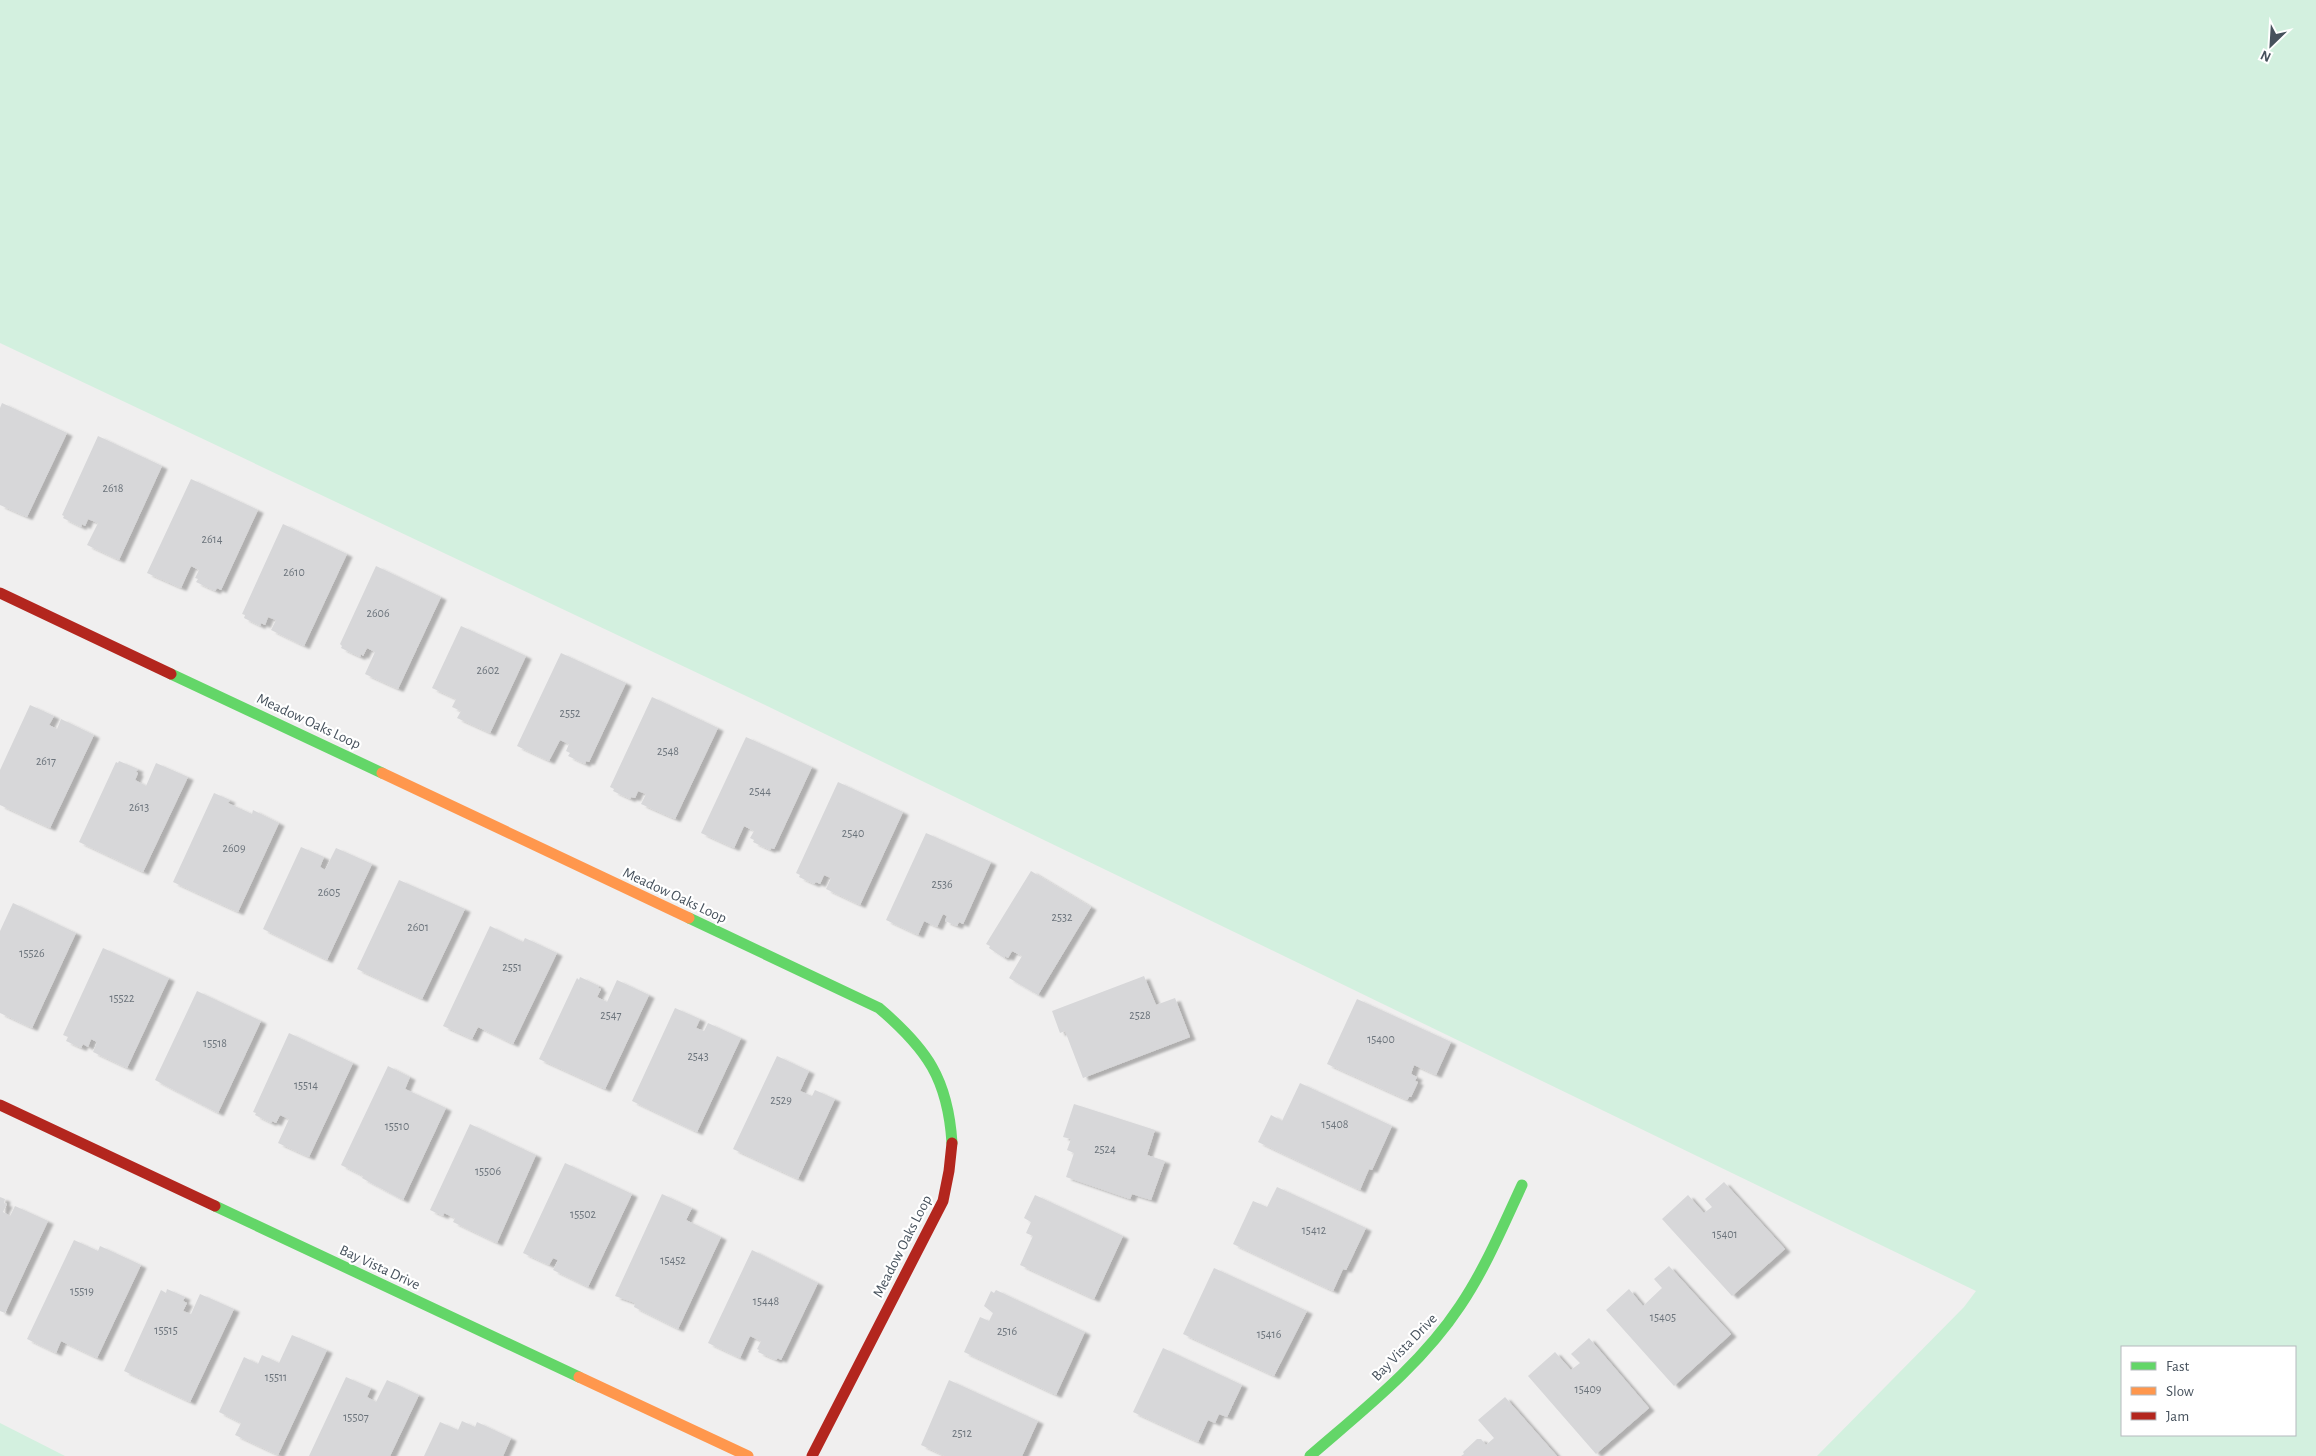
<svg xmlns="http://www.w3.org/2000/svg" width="2316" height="1456" font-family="'Alegreya Sans',sans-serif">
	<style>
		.green { fill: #d3f0df; fill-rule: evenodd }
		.building { fill: #d7d7d9; filter: url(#shadow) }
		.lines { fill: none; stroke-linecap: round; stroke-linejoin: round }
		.fast { stroke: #63d668; stroke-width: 11 }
		.slow { stroke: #ff974d; stroke-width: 11 }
		.jam { stroke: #b3261e; stroke-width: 11 }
		.labels { text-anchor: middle; stroke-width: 4.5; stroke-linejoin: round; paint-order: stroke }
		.number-label { font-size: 12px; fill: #6c747c }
		.street-label { font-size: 15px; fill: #46515c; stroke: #fff }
	</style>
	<defs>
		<filter id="shadow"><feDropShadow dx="5.5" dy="3" stdDeviation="1" flood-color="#0004"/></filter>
	</defs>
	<rect width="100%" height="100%" fill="#f0efef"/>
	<!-- green -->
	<path class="green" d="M0,0H2316V1456H1817L1964,1307L1976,1291L763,704L0,343ZM2122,1347H2295V1435H2122Z
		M0,1423L65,1456H0Z"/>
	<!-- building -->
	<path class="building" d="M2,403L67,433L27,517L0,505V408Z
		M98,436L162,466L119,560L87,545L98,523L88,519L85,526L82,524L81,527L63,518L64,516L62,515Z
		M191,479L258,510L221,590L217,588L215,591L196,582L198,579L195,578L199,570L191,566L181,588L147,573Z
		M283,524L347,554L304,646L271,630L276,620L268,617L265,625L261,623L260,626L244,618L245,615L242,614Z
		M376,566L441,597L398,689L365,674L375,652L367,648L363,656L361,654L360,657L341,648L342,646L340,644Z
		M461,626L526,656L490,733L457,718L461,711L452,707L456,699L432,688Z
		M561,653L626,683L589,762L586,761L585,764L568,756L570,753L566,751L569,744L560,740L549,761L517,746Z
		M652,697L718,728L675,819L641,804L646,794L638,791L635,798L631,797L630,799L613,791L614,789L610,787Z
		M30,705L54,716L49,725L57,729L61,719L94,735L50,828L0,805V770Z
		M746,737L812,767L774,849L771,848L770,850L753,842L754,840L750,838L754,831L744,826L734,848L701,833Z
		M119,761L138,769L136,772L138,773L135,780L146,786L156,763L188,777L143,872L79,842L116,762L118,763Z
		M838,782L903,812L860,905L826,889L831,878L824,875L820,884L816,882L814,884L799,877L800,875L796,873Z
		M214,793L230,800L228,803L252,814L253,810L279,823L238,912L173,882Z
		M926,833L991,862L963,924L959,922L957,926L945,921L947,916L943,914L937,927L924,921L918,935L886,920Z
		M301,847L324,857L320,867L325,870L336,848L372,864L327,960L263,929Z
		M1031,871L1091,907L1038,995L1009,978L1022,956L1012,951L1008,958L1005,956L1004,958L989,948L990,946L986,944Z
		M399,880L465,909L422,999L357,969Z
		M13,903L76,933L32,1028L0,1013V931Z
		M490,926L523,942L525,938L557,953L513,1044L478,1027L472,1039L443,1026Z
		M103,948L169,978L127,1068L93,1052L97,1042L91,1039L88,1047L83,1044L81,1048L66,1041L68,1037L63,1035Z
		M1144,976L1156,1005L1175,998L1190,1037L1083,1078L1065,1031L1060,1033L1052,1011Z
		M580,977L599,986L598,988L601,989L597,997L607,1002L617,980L649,995L605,1089L539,1059L577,978L579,980Z
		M197,991L261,1021L218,1113L155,1080Z
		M1357,999L1451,1042L1436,1075L1414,1065L1411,1074L1417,1077L1415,1081L1418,1082L1411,1097H1409L1407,1100L1327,1064Z
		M675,1008L700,1019L696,1028L704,1031L708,1023L741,1038L697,1132L632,1101Z
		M289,1033L353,1063L309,1157L278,1143L289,1119L280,1115L276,1123L272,1121L271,1123L255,1115L256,1113L253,1112Z
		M777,1056L809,1071L800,1091L812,1096L815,1090L835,1099L798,1179L733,1149Z
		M388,1066L410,1077L405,1089L446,1108L403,1200L362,1178L363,1176L341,1165Z
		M1300,1083L1392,1126L1372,1170L1369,1169L1360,1190L1258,1142L1271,1115L1282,1121Z
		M1074,1104L1155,1130L1147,1155L1165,1161L1151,1200L1132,1194L1130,1199L1066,1177L1074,1153L1067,1150L1071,1139L1063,1137Z
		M470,1124L536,1155L497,1243L453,1222L455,1218L444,1213L443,1216L430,1210Z
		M565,1163L632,1194L588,1287L553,1270L558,1260L553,1258L549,1265L523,1253Z
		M1724,1182L1785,1249L1732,1296L1662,1219L1688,1195L1704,1213L1712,1207L1705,1199Z
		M1277,1187L1366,1228L1346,1270L1343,1269L1333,1291L1233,1244L1253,1201L1267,1207Z
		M662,1194L692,1208L686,1220L721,1237L678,1329L634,1307L635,1303L615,1296Z
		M1035,1195L1123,1236L1094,1299L1020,1265L1033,1236L1026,1233L1031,1222L1024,1218Z
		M0,1197L5,1199L4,1203L7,1204L3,1212L10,1216L15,1206L48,1221L5,1313L0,1311Z
		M74,1240L98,1251L100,1246L141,1265L97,1358L61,1341L56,1353L27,1339Z
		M752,1250L818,1283L781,1360L778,1358L776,1360L758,1352L759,1350L757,1349L761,1341L750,1336L740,1358L708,1343Z
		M1669,1266L1731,1334L1674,1386L1606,1310L1629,1289L1643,1306L1662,1288L1654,1279Z
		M1214,1268L1307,1311L1274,1376L1183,1334Z
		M167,1289L185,1297L183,1301L187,1303L183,1311L191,1314L200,1294L234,1309L190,1402L124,1371L161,1290L166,1293Z
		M996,1290L1085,1332L1056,1395L964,1352L980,1317L989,1321L993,1313L984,1306L991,1291L994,1293Z
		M292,1335L327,1350L278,1455L235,1435L241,1423L219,1412L244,1357L258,1364L262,1355L279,1363Z
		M1589,1338L1649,1408L1596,1454L1528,1376L1555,1352L1571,1370L1580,1363L1571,1354Z
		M1163,1348L1242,1385L1227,1417L1219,1414L1215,1423L1208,1420L1198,1442L1133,1412Z
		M346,1377L371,1388L367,1397L376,1402L387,1380L419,1395L390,1456H309Z
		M949,1380L1038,1421L1022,1456H945L921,1445Z
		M1505,1397L1557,1456H1461L1464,1454L1463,1452L1477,1439H1481L1486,1445L1494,1438L1478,1420Z
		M462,1421L475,1427L477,1422L511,1438L503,1456H424L440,1422L458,1430Z"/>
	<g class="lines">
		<!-- fast -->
		<path class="fast" d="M171,674L382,773
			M689,918L879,1008C927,1049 948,1079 952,1143
			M215,1206L579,1377
			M1310,1456C1363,1410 1421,1365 1460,1306C1485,1269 1503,1226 1522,1185"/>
		<!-- slow -->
		<path class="slow" d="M382,773L689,918
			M579,1377L748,1456"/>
		<!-- jam -->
		<path class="jam" d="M0,593L171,674
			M0,1105L215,1206
			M812,1456L943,1201L949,1171L952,1143"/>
	</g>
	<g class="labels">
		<!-- number labels -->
		<g class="number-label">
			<text x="113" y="492">2618</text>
			<text x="212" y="543">2614</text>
			<text x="294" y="576">2610</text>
			<text x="378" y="617">2606</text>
			<text x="488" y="674">2602</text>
			<text x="570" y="717">2552</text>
			<text x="668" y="755">2548</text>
			<text x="46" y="765">2617</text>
			<text x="760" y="795">2544</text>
			<text x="139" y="811">2613</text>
			<text x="853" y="837">2540</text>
			<text x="234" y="852">2609</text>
			<text x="942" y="888">2536</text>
			<text x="329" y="896">2605</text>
			<text x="1062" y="921">2532</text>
			<text x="418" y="931">2601</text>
			<text x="32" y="957">15526</text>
			<text x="512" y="971">2551</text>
			<text x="122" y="1002">15522</text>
			<text x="611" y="1019">2547</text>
			<text x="1140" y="1019">2528</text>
			<text x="1381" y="1043">15400</text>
			<text x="215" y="1047">15518</text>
			<text x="698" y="1060">2543</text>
			<text x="306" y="1089">15514</text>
			<text x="781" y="1104">2529</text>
			<text x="1335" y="1128">15408</text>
			<text x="397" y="1130">15510</text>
			<text x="1105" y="1153">2524</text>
			<text x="488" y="1175">15506</text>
			<text x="583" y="1218">15502</text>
			<text x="1314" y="1234">15412</text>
			<text x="1725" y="1238">15401</text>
			<text x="673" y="1264">15452</text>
			<text x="82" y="1295">15519</text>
			<text x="766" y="1305">15448</text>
			<text x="1663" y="1321">15405</text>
			<text x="166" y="1334">15515</text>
			<text x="1007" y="1335">2516</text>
			<text x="1269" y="1338">15416</text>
			<text x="276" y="1381">15511</text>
			<text x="1588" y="1393">15409</text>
			<text x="356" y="1421">15507</text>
			<text x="962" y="1437">2512</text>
		</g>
		<!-- street labels -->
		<g class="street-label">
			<text transform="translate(309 721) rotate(25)" y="5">Meadow Oaks Loop</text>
			<text transform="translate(675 895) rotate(25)" y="5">Meadow Oaks Loop</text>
			<text transform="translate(902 1246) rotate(-63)" y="5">Meadow Oaks Loop</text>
			<text transform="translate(380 1267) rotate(25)" y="5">Bay Vista Drive</text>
			<text transform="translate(1404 1347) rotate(-46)" y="5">Bay Vista Drive</text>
		</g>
	</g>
	<!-- legend -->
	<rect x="2121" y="1346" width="175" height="90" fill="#ffffff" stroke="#b5b9be"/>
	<rect x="2131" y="1362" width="25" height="8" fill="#63d668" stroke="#b5b9be"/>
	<text x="2166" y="1371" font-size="15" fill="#46515c">Fast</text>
	<rect x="2131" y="1387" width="25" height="8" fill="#ff974d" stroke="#b5b9be"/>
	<text x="2166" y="1396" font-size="15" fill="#46515c">Slow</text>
	<rect x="2131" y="1412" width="25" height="8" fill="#b3261e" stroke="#b5b9be"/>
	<text x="2166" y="1421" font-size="15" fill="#46515c">Jam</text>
	<!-- north arrow -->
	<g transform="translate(2271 45) rotate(205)" stroke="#ffffff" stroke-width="4" paint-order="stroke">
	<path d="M0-4L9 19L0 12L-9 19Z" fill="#46515c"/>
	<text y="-8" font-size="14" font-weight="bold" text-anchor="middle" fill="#46515c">N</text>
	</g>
</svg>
